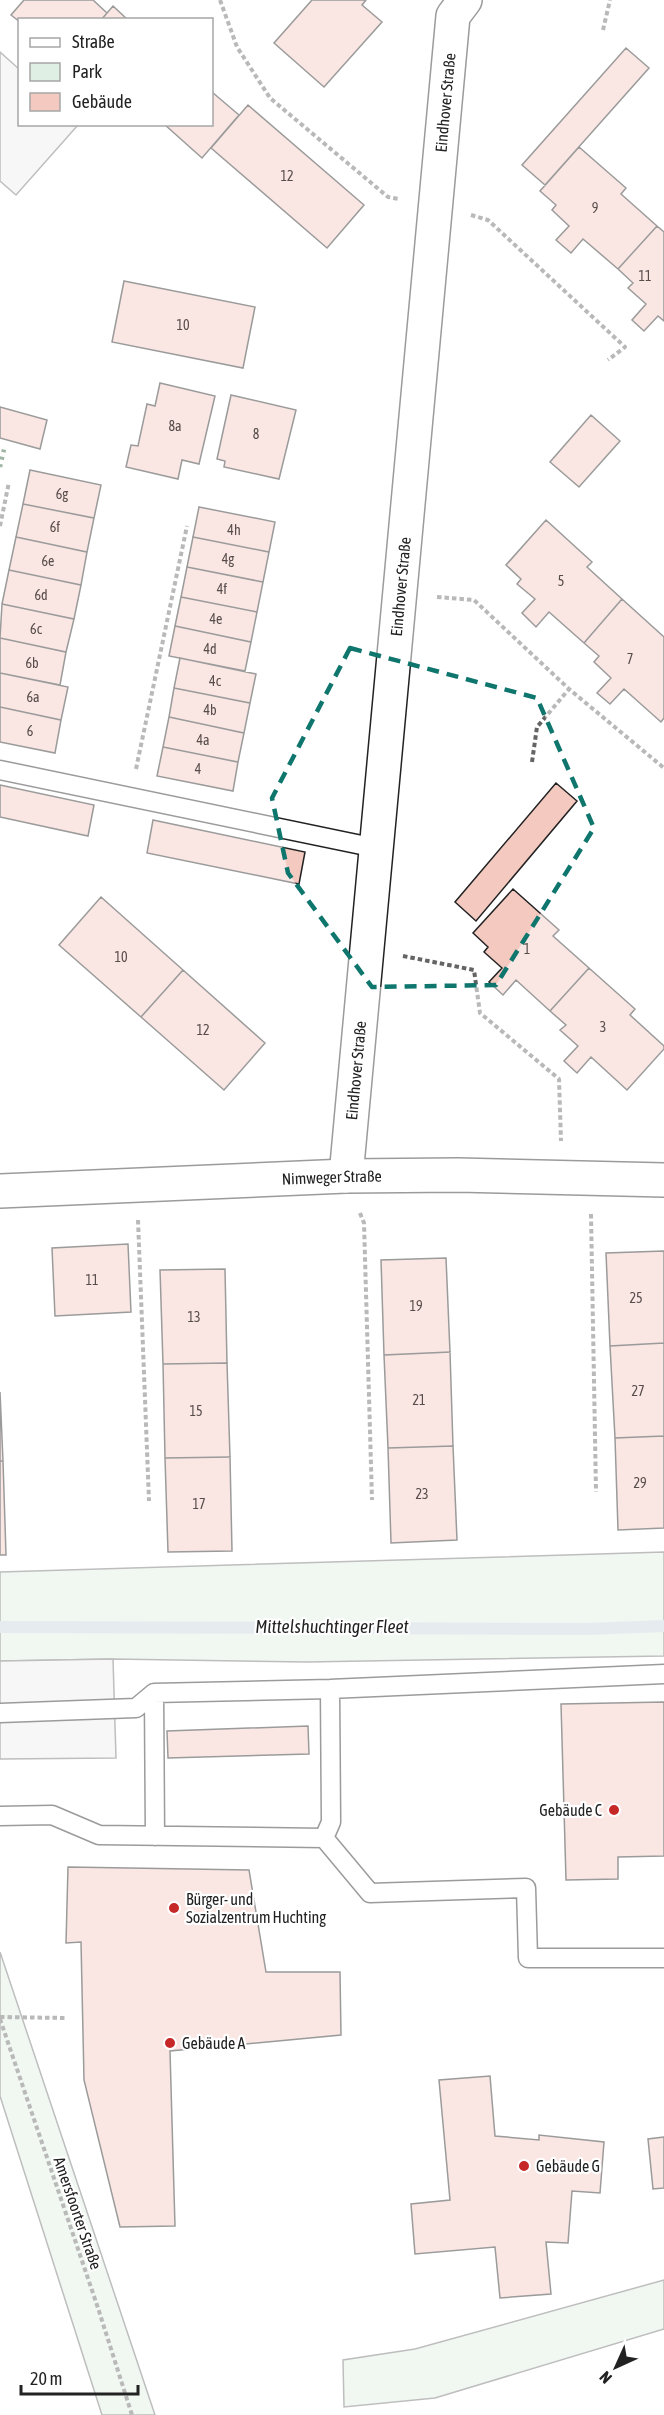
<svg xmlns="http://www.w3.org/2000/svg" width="664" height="2415" font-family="'Asap Condensed',sans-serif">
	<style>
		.green { fill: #e0efe3; stroke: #6f6f6f; stroke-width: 1.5 }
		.parking { fill: #ededed; stroke: #6f6f6f; stroke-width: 1.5 }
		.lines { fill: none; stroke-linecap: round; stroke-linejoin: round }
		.stream { stroke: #c7d3dd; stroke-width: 12 }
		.building { fill: #f3c9c0; stroke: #222; stroke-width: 1.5 }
		.service-casing { stroke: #222; stroke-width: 21 }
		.minor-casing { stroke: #222; stroke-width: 36 }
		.path { stroke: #646464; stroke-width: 4; stroke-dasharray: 4.5 3; stroke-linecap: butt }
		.service { stroke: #fff; stroke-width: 18 }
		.minor { stroke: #fff; stroke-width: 33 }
		.hedge { stroke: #2f5e38; stroke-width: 4.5; stroke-dasharray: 3 4.5; stroke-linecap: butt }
		.marked { fill: none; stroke: #0f766e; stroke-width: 4.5; stroke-dasharray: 12 8; stroke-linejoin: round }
		.poi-dot { fill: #c62828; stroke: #fff; stroke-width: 2 }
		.labels { text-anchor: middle; stroke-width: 4.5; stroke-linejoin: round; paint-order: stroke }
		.number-label { font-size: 14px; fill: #564c4a }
		.street-label { font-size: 16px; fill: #222; stroke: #fff }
		.poi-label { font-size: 16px; fill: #222; stroke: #fff; text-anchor: start }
		.water-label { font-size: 18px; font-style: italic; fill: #222; stroke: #fff }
	</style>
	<rect width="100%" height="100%" fill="#fff"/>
	<!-- green -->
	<path class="green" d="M664,1552V1656L307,1662L113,1659L0,1661V1572Z
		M0,1952L155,2415H102L0,2096Z
		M664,2280V2329L435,2398L344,2407L343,2360L415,2349Z"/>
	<!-- parking -->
	<path class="parking" d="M0,52L19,69L20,124L78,125L16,195L0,181Z
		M113,1659L116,1758L0,1759V1661Z"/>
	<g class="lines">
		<!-- stream -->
		<path class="stream" d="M0,1627L587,1629L664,1626"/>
	</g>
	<!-- building -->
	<path class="building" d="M24,0H93L107,13L101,20H20V22L11,15Z
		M312,0H366L362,5L382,22L324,87L274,43Z
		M113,6L128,20H101Z
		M626,48L649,68L545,185L522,165Z
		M212,92L239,115L202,158L164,124H212Z
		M248,105L364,205L327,248L211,148Z
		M579,147L626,188L621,194L657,226L618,269L583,239L571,253L556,240L569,226L552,210L556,205L540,191Z
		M657,226L664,232V321L658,316L644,331L632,320L646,304L628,288L633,283L618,269Z
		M124,281L255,307L243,368L112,342Z
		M160,383L215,396L199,464L182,460L178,479L126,467L131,445L138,446L147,404L155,406Z
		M231,395L296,410L279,479L224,467L225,461L217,459Z
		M0,407L47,420L40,449L0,438Z
		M591,415L620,441L579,487L550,462Z
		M30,470L101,485L94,518L23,504Z
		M23,504L94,518L87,552L16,537Z
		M199,507L275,522L269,552L193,537Z
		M546,520L592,562L587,567L622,599L584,643L549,612L536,627L522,613L535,599L517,584L521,579L506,565Z
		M16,537L87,552L81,585L9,570Z
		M193,537L269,552L263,582L187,567Z
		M187,567L263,582L257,612L181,597Z
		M9,570L81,585L74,619L2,604Z
		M181,597L257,612L251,642L175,626Z
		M622,599L664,637V718L661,722L624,689L610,704L597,693L611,678L594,662L599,656L584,643Z
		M2,604L74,619L66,652L0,638Z
		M175,626L251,642L245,671L169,656Z
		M0,638L66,652L60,685L0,673Z
		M180,658L256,674L250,703L174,688Z
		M0,673L68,687L61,720L0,707Z
		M174,688L250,703L244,733L169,717Z
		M0,707L61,720L55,753L0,742Z
		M169,717L244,733L238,762L163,747Z
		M163,747L238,762L233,791L157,776Z
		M556,783L577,801L476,921L455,902Z
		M0,785L94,805L88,836L0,817Z
		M153,820L305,852L299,884L147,853Z
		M513,889L559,930L553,936L589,968L550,1011L516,980L503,995L489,982L502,968L484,952L488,947L473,933Z
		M101,897L183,970L141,1017L59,945Z
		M589,968L635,1009L630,1015L664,1046V1049L627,1090L591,1057L577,1073L564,1061L578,1046L560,1030L566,1025L550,1011Z
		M183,970L265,1043L224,1090L141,1017Z
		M128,1244L131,1312L55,1316L52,1248Z
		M664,1251V1343L610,1346L606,1253Z
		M446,1258L450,1352L384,1355L381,1260Z
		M225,1269L227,1363L163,1364L160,1270Z
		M664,1343V1436L615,1438L610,1346Z
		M450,1352L453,1446L388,1448L384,1355Z
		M227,1363L230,1457L165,1458L163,1364Z
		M0,1392L3,1461H0Z
		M664,1436V1528L618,1530L615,1438Z
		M453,1446L457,1540L391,1543L388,1448Z
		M230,1457L232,1551L168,1552L165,1458Z
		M0,1461H3L6,1555H0Z
		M664,1702V1856L618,1857V1879L566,1880L561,1704Z
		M308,1726L309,1754L168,1758L167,1731Z
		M68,1867L249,1870L266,1972H340L341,2035L170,2051L175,2226L120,2227L84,2080L81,1942L66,1943Z
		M490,2076L495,2136L539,2140V2135L604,2142L600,2193L572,2191L568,2243L546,2242L551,2294L500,2298L495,2247L415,2254L411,2204L450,2200L439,2080Z
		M664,2137V2188L653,2189L648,2139Z"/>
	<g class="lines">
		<defs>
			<path id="service" d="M0,770L376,848
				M154,1693L155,1836
				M0,1713L136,1708L154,1693L330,1689L664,1674
				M0,1816L52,1815L99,1835L324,1838L370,1893L526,1888L528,1958H664
				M324,1838L331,1822L330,1689"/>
			<g id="minor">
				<path id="s1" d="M346,1176L453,16L465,0"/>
				<path id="s2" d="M0,1191L346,1176L458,1175L664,1180"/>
			</g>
		</defs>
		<!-- service casing -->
		<use href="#service" class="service-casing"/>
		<!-- minor casing -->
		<use href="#minor" class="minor-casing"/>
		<!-- path -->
		<path class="path" d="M220,0L237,47L270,98L388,197L399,199
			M603,30L610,0
			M471,215L488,220L625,347L608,360
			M0,526L9,482
			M437,597L474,600L569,689L664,768
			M532,762L537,727L569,689
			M136,769L187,526
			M403,956L474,970L480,1013L559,1079L561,1141
			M360,1213L364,1223L372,1500
			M591,1214L596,1492
			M138,1220L149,1501
			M0,2017L66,2018
			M0,2019L98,2308L132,2415"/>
		<!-- service -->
		<use href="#service" class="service"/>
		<!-- minor -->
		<use href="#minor" class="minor"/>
		<!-- hedge -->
		<path class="hedge" d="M0,467L5,445"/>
	</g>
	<!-- marked area -->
	<path d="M0 0H664V2415H0ZM350,648L537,698L594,828L496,985L372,987L288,873L272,798Z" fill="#fff" fill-opacity=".55" fill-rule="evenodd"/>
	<path class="marked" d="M350,648L537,698L594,828L496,985L372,987L288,873L272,798Z"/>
	<!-- markers -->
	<g class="poi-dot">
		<circle cx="614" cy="1810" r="6"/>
		<circle cx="174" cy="1908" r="6"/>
		<circle cx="170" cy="2043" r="6"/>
		<circle cx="524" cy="2166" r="6"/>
	</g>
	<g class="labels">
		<!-- number labels -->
		<g class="number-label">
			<text x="287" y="181">12</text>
			<text x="595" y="213">9</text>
			<text x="645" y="281">11</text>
			<text x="183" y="330">10</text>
			<text x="175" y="431">8a</text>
			<text x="256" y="439">8</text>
			<text x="62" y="499">6g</text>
			<text x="55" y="532">6f</text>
			<text x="234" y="535">4h</text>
			<text x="228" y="564">4g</text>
			<text x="48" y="566">6e</text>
			<text x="561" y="586">5</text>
			<text x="222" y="594">4f</text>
			<text x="41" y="600">6d</text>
			<text x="216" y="624">4e</text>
			<text x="36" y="634">6c</text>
			<text x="210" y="654">4d</text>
			<text x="630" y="664">7</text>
			<text x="32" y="668">6b</text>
			<text x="215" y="686">4c</text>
			<text x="33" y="702">6a</text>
			<text x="210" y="715">4b</text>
			<text x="30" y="736">6</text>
			<text x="203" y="745">4a</text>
			<text x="198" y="774">4</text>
			<text x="527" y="954">1</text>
			<text x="121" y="962">10</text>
			<text x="603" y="1032">3</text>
			<text x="203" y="1035">12</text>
			<text x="92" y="1285">11</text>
			<text x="636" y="1303">25</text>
			<text x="416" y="1311">19</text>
			<text x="194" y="1322">13</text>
			<text x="638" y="1396">27</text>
			<text x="419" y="1405">21</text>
			<text x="196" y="1416">15</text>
			<text x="640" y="1488">29</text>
			<text x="422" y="1499">23</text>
			<text x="199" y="1509">17</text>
		</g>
		<!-- street labels -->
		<g class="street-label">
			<text dy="6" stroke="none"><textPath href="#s1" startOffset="1078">Eindhover Straße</textPath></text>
			<text dy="6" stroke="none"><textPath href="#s1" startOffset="592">Eindhover Straße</textPath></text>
			<text dy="6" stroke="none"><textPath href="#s1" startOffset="106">Eindhover Straße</textPath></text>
			<text dy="6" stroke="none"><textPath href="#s2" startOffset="332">Nimweger Straße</textPath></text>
			<text transform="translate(78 2213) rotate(71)" y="6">Amersfoorter Straße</text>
		</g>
		<!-- poi labels -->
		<g class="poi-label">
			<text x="602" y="1816" text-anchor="end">Gebäude C</text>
			<text x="186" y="1905">Bürger- und<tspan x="186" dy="18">Sozialzentrum Huchting</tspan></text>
			<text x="182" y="2049">Gebäude A</text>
			<text x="536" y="2172">Gebäude G</text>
		</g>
		<!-- water labels -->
		<g class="water-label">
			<text x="332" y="1633">Mittelshuchtinger Fleet</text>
		</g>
	</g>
	<!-- legend -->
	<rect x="18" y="18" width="195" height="108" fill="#ffffff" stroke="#a7a7a7" stroke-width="1.5"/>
	<rect x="30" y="38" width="30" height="9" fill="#ffffff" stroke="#a7a7a7" stroke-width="1.5"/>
	<text x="72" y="48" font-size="18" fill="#222222">Straße</text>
	<rect x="30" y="63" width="30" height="18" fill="#e0efe3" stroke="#a7a7a7" stroke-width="1.5"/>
	<text x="72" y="78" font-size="18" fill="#222222">Park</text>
	<rect x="30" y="93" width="30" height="18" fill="#f3c9c0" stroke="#a7a7a7" stroke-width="1.5"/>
	<text x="72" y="108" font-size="18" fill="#222222">Gebäude</text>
	<!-- north arrow -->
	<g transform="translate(616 2367) rotate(225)" stroke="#ffffff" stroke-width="4.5" paint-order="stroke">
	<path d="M0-4.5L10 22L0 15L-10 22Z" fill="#222222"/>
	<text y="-9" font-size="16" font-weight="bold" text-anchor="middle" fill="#222222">N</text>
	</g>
	<!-- scale -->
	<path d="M21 2385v9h117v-9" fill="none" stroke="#222222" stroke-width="3"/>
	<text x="30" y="2385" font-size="18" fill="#222222" stroke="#ffffff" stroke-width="4.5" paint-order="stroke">20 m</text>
</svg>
